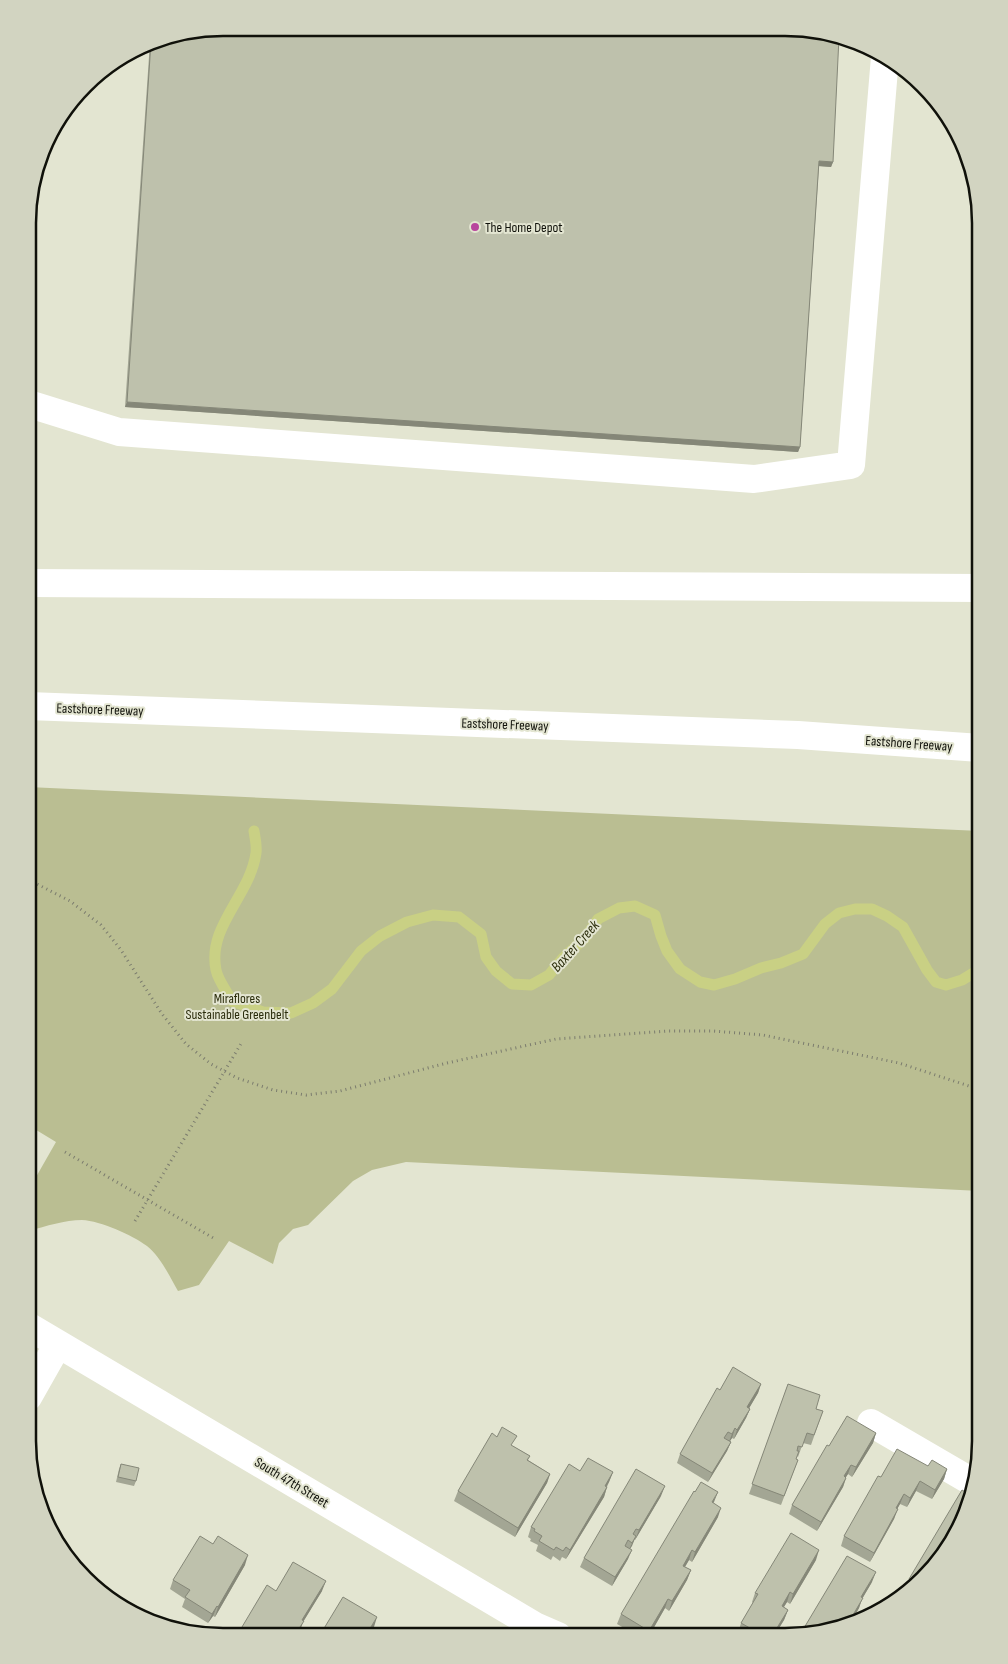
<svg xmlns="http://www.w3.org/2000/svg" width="1008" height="1664" font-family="'Sofia Sans Condensed',sans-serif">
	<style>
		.green { fill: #babe92 }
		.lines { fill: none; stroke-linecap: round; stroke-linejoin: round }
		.stream { stroke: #c9d084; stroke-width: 11 }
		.path { stroke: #7b7c6e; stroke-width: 3; stroke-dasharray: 1 4; stroke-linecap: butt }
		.minor { stroke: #fff; stroke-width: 28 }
		.highway { stroke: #fff; stroke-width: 28 }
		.wall { fill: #a3a694 }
		.shaded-wall { fill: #858778 }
		.building { fill: #bec1ac; stroke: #858778 }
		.poi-dot { fill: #b8449d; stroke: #e3e5d1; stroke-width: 2 }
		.labels { text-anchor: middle; stroke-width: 4; stroke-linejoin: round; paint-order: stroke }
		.poi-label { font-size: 14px; fill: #10110a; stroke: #e3e5d1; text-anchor: start }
		.street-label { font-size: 14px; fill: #10110a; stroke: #e3e5d1 }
		.park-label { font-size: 14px; fill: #2b2d0c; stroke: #e3e5d1 }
		.water-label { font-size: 15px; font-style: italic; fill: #2d2f0e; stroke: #e3e5d1 }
		.rim { fill: none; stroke: #10110a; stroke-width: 2.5 }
	</style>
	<rect width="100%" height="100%" fill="#e3e5d1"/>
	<!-- green -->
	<path class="green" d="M28,787L980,831V1191L406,1162L372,1170L353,1181L308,1225L293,1229L279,1243L273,1264L229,1241L199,1285L178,1291C170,1277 160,1256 147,1246C132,1235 101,1221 82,1220C65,1220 46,1226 29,1231L28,1225V1191L56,1142L28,1125Z"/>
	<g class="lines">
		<!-- stream -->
		<path class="stream" d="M254,831C255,838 257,846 256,853C250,896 207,926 216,970C218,980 227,992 232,1001L263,1012L291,1013L313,1003L332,989L361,951L380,936L407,922L433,915L459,917L481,934L486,957L496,971L512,984L531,985L549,975L563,958L585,938L598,919L619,908L635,906L655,915L661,936L667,951L680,969L700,982L714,985L735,979L761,968L781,963L803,954L825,924L839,913L855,909H872L887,916L903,927L927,970L936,982L946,985L962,980L980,969"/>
		<!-- path -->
		<path class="path" d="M28,881L35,883L70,901L101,925L121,950L162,1014L186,1044L211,1064L237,1078L273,1090L306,1095L340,1091L447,1063L556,1039L668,1031H713L763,1035L899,1063L969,1086L980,1092
			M65,1152L215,1239
			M135,1221L242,1042"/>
		<!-- minor -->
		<path class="minor" d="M29,404L119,432L754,479L851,465L885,57
			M28,1326L535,1626L558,1636
			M28,1397L58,1344
			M871,1423L974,1483"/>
		<!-- highway -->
		<path class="highway" d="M29,583L980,588
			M28,706L798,735L980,748"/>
	</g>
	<!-- wall -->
	<path class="wall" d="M223,28L833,162L831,167L819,166L800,447L798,452L125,407L150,42Z
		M761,1384L758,1393L749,1408L750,1409L746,1418L734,1439L732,1438L730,1441L731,1442L727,1451L708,1482L677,1463L680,1454L720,1390Z
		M788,1384L816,1409L823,1411L811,1445L803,1443L798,1457L797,1456L796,1459L798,1460L781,1505L749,1494Z
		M876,1433L873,1443L852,1477L848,1474L846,1477V1478L843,1487L817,1531L789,1514L792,1505L829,1446Z
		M513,1446L530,1456L528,1460L550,1474L547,1483L515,1537L454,1501L458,1491Z
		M121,1464L136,1481L134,1486L116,1482L119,1469Z
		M947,1469L944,1479L932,1499L916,1491L907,1507L900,1504L897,1509L894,1519L870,1562L841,1546L844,1536L881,1477Z
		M580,1471L613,1472L607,1487L604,1497L566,1559L562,1557L560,1561L553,1556L551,1560L536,1551L538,1545L530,1541L531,1539L528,1537L531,1527Z
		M661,1496L635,1540L634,1539L630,1549L628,1559L612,1586L580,1567L584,1558Z
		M713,1503L718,1517L692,1562L689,1560L685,1567L691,1570L687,1580L669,1611L665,1608L649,1636H638L617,1624L621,1614Z
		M816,1560L790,1604L787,1602L784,1607L788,1610L784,1620L774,1636H744L738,1633L741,1623L753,1603L752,1602L755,1593Z
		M940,1560L909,1591L906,1589L909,1579Z
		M245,1565L215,1617L213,1616L208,1623L182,1607L185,1599L170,1589L173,1580Z
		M872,1582L862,1599L859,1608L850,1624L801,1633Z
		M276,1591H322L303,1622L298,1635H238L239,1632Z"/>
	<!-- shaded-wall -->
	<path class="shaded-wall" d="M819,161L833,162L831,167L818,166Z
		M127,402L800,447L798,452L125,407Z
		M761,1384L758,1393L744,1417L747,1407Z
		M750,1409L746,1418L734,1439L737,1430Z
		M735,1428L732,1438L728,1444L732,1434Z
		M876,1433L873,1443L852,1477L856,1467Z
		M731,1442L727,1451L708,1482L712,1473Z
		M851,1465L848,1474L840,1486L844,1476Z
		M947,1469L944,1479L932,1499L935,1490Z
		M613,1472L609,1482L601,1495L605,1486Z
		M550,1474L547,1483L515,1537L518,1528Z
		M846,1478L843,1487L817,1531L821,1522Z
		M920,1481L916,1491L907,1507L910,1498Z
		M665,1486L661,1496L635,1540L639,1530Z
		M607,1487L604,1497L566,1559L570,1550Z
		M718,1492L714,1502L708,1512L712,1502Z
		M904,1494L900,1504L892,1518L896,1508Z
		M721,1508L718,1517L692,1562L695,1552Z
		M898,1509L894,1519L870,1562L874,1553Z
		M636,1536L632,1546L628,1552L632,1543Z
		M632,1550L628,1559L612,1586L615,1577Z
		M692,1550L689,1560L680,1575L683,1566Z
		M819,1550L816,1560L790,1604L793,1594Z
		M248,1555L245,1565L215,1617L218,1607Z
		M691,1570L687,1580L669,1611L672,1601Z
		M876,1572L872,1582L862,1599L859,1608L850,1624H849L861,1597Z
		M326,1581L322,1591L303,1622L300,1631L298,1635H297L302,1620Z
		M790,1592L787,1602L778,1616L782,1606Z
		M668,1599L665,1608L649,1636H648L649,1631Z
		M217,1606L213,1616L208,1623L212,1614Z
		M788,1610L784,1620L774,1636H772Z
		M377,1617L374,1627L368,1635H366Z"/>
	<!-- building -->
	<path class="building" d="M223,28L810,29L839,37L833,162L819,161L800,447L127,402L151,42Z
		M733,1367L761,1384L747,1407L750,1409L737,1430L735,1428L732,1434L728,1432L724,1438L731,1442L712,1473L680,1454L717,1388L720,1390Z
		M788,1384L820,1395L816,1409L823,1411L814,1435L807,1433L802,1447L798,1446L797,1451H799L796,1459L798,1460L784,1496L752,1484Z
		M847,1416L876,1433L856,1467L851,1465L844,1476L846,1478L821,1522L792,1505L827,1445L829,1446Z
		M502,1427L517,1436L511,1445L530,1456L527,1460L550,1474L518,1528L458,1491L492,1433L497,1437Z
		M897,1449L928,1466L932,1460L947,1469L935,1490L920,1481L910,1498L904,1494L896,1508L898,1509L874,1553L844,1536L878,1476L881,1477Z
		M588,1458L613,1472L605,1486L607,1487L570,1550L566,1547L563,1551L556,1547L554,1550L539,1541L542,1536L534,1531L535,1529L531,1527L569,1464L580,1471Z
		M121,1464L139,1468L136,1481L118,1477Z
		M636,1469L665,1486L639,1530L636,1529L633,1534L636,1536L632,1543L628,1540L625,1546L632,1550L615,1577L584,1558Z
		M701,1482L718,1492L712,1502L721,1508L695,1552L692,1550L683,1566L691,1570L672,1601L668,1599L649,1631L621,1614L694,1491L695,1492Z
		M962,1490L972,1496L970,1504L940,1560L917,1583L909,1579Z
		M791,1533L819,1550L793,1594L790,1592L782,1606L788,1610L772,1636H764L741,1623L758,1594L755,1593Z
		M200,1536L213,1544L218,1536L248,1555L218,1607L217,1606L212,1614L185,1597L190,1590L173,1580Z
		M847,1556L876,1572L861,1597L863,1598L850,1620L845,1617L840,1625L801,1633Z
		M293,1562L326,1581L302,1620L304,1621L298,1630L297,1629L293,1635H244L239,1632L267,1585L276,1591Z
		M901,1595L904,1596L898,1599Z
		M343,1597L377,1617L366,1635H320Z"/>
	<!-- markers -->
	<circle class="poi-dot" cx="475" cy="227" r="5"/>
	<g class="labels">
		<!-- poi labels -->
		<g class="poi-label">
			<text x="485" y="232">The Home Depot</text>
		</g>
		<!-- street labels -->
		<g class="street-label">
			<text transform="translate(100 709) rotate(2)" y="5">Eastshore Freeway</text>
			<text transform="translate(505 724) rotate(2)" y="5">Eastshore Freeway</text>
			<text transform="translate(909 743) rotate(4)" y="5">Eastshore Freeway</text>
			<text transform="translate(292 1482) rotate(31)" y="5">South 47th Street</text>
		</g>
		<!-- park labels -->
		<g class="park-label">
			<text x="237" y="1003">Miraflores<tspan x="237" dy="16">Sustainable Greenbelt</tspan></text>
		</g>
		<!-- water labels -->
		<g class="water-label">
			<text transform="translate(575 946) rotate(-48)" y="5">Baxter Creek</text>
		</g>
	</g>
	<!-- crop -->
	<path d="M0 0H1008V1664H0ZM223 36H785A187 187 0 0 1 972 223V1441A187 187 0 0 1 785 1628H223A187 187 0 0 1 36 1441V223A187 187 0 0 1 223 36Z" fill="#d2d4c1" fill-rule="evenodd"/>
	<path class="rim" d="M223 36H785A187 187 0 0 1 972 223V1441A187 187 0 0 1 785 1628H223A187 187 0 0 1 36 1441V223A187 187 0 0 1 223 36Z"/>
</svg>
